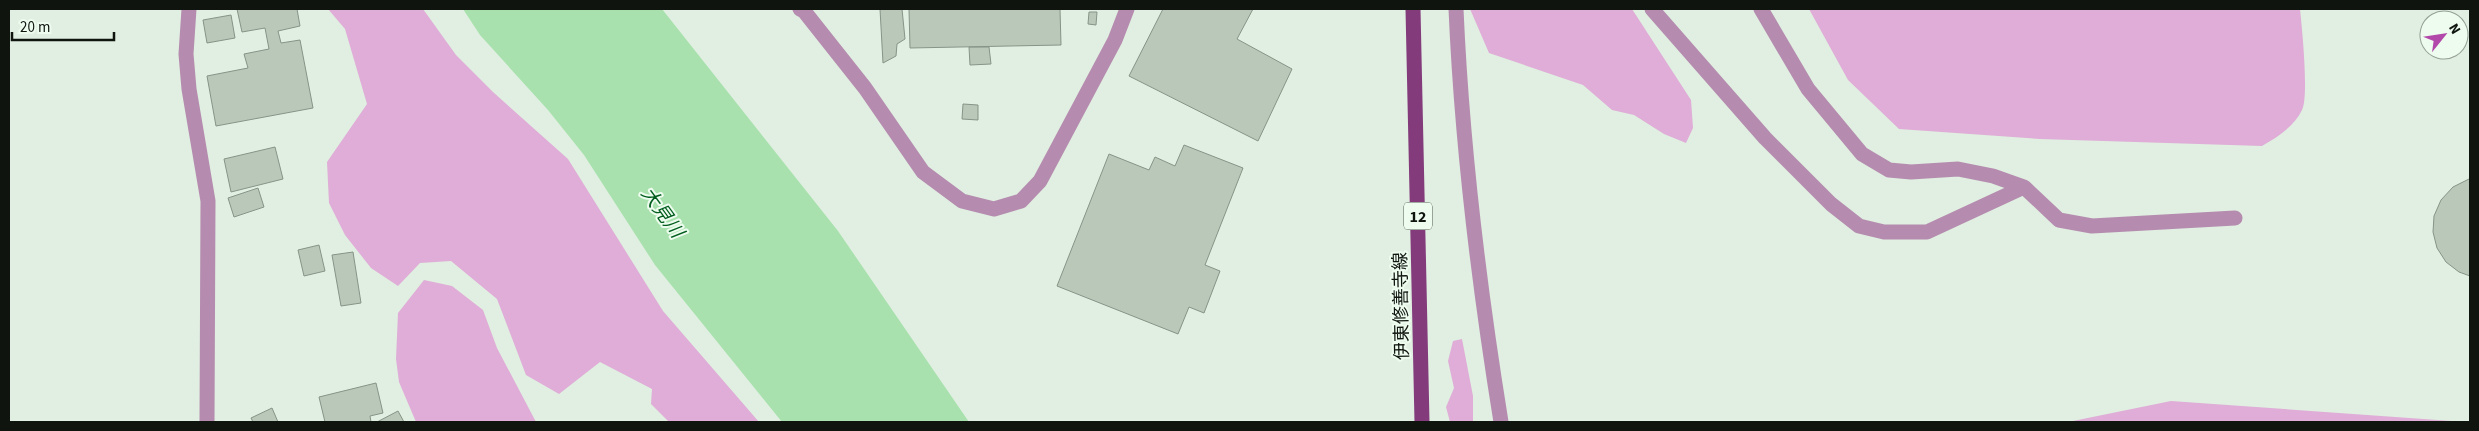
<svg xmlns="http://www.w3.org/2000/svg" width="2479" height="431" font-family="'Source Sans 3','Noto Sans JP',sans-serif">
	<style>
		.green { fill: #dfadd7 }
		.water { fill: #a8e1ad }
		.building { fill: #bac8ba; stroke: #869487 }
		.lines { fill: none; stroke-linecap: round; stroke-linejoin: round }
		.lane { stroke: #b58caf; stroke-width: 15 }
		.street { stroke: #b58caf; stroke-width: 15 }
		.primary { stroke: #833b7c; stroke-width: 15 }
		.labels { text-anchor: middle; stroke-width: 4; stroke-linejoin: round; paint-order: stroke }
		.shield { fill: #edfcee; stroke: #525a52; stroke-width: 1 }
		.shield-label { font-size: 16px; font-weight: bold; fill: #0f140f }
		.street-label { font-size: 18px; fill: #0f140f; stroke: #edfcee }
		.water-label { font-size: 19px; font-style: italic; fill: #025d1e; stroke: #edfcee }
	</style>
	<rect width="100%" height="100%" fill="#e0efe1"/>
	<!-- green -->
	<path class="green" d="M328,9H423L456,55L493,92L568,159L663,311L759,422H669L651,404L652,389L600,362L559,394L526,375L497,299L451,261L420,263L398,286L371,268L345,235L329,203L327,162L367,104L345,29Z
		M1470,9H1632L1691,100L1693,128L1686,143L1664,134L1634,115L1612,110L1583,85L1489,53Z
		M1809,9H2300C2302,28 2309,96 2302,110C2294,127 2277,137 2262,146L2040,139L1899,129L1848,80Z
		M424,280L452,286L483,310L497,348L536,422H416L399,382L396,359L398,313Z
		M1462,339L1473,396V422H1450L1446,407L1454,388L1448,361L1453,341Z
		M2171,401L2466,422H2068Z"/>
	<!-- water -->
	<path class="water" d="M463,9H662L838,231L969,422H782L655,265L584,155L548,110L480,35Z"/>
	<!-- building -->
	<path class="building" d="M237,9H297L300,26L278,31L281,43L300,40L313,108L216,126L207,76L248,68L244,54L269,49L265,28L242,32Z
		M880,9H902L905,39L897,44L896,56L883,63Z
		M909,9H1060L1061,45L910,48Z
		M1163,9H1253L1237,39L1292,69L1258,141L1129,76Z
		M1089,12H1097L1096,25L1088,24Z
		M231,15L235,38L207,43L203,20Z
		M969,47H989L991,64L970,65Z
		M963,104L978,105V120L962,119Z
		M1184,145L1243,168L1205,265L1220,271L1204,313L1189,307L1178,334L1057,286L1109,154L1149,170L1155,157L1175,166Z
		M275,147L283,179L231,192L224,159Z
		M2469,179H2470V276L2459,272L2446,262L2437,248L2433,232L2434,216L2441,200L2453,187Z
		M258,188L264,207L234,217L228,198Z
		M319,245L325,271L304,276L298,250Z
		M353,252L361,303L341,306L332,255Z
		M376,383L383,413L370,416L371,422H325L319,397Z
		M272,408L278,422H253L251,418Z
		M398,411L404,422H377Z"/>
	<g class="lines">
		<!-- lane -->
		<path class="lane" d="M1456,9C1462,147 1479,286 1501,422"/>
		<!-- street -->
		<path class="street" d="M189,9L186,54L189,89L208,201L207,422
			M800,9L804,11L865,88L923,172L962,201L994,209L1021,201L1040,181L1115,40L1127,9
			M1652,9L1765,138L1831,204L1859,226L1884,232H1927L2024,187
			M1761,9L1808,89L1862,154L1889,170L1911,172L1958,169L1993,176L2024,187L2059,220L2092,226L2235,218"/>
		<!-- primary -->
		<path class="primary" d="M1413,9L1422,422"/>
	</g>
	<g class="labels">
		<!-- shield labels -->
		<rect class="shield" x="1404" y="202.5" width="28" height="27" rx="4"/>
		<g class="shield-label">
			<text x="1418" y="222">12</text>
		</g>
		<!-- street labels -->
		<g class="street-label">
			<text transform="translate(1401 306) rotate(-91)" y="6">伊東修善寺線</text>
		</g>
		<!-- water labels -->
		<g class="water-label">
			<text transform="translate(663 212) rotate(54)" y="7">大見川</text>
		</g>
	</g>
	<!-- border -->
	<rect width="2479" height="431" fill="none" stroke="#0f140f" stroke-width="20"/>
	<!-- north arrow -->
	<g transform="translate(2444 35) rotate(60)"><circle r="24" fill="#edfcee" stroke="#949f95"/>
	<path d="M0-4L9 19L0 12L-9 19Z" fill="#b248a9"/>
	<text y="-8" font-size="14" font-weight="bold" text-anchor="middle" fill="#0f140f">N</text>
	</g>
	<!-- scale -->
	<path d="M12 32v8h102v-8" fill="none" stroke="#0f140f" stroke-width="2.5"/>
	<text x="20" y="32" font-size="15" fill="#0f140f" stroke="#edfcee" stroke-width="4" paint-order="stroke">20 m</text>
</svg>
